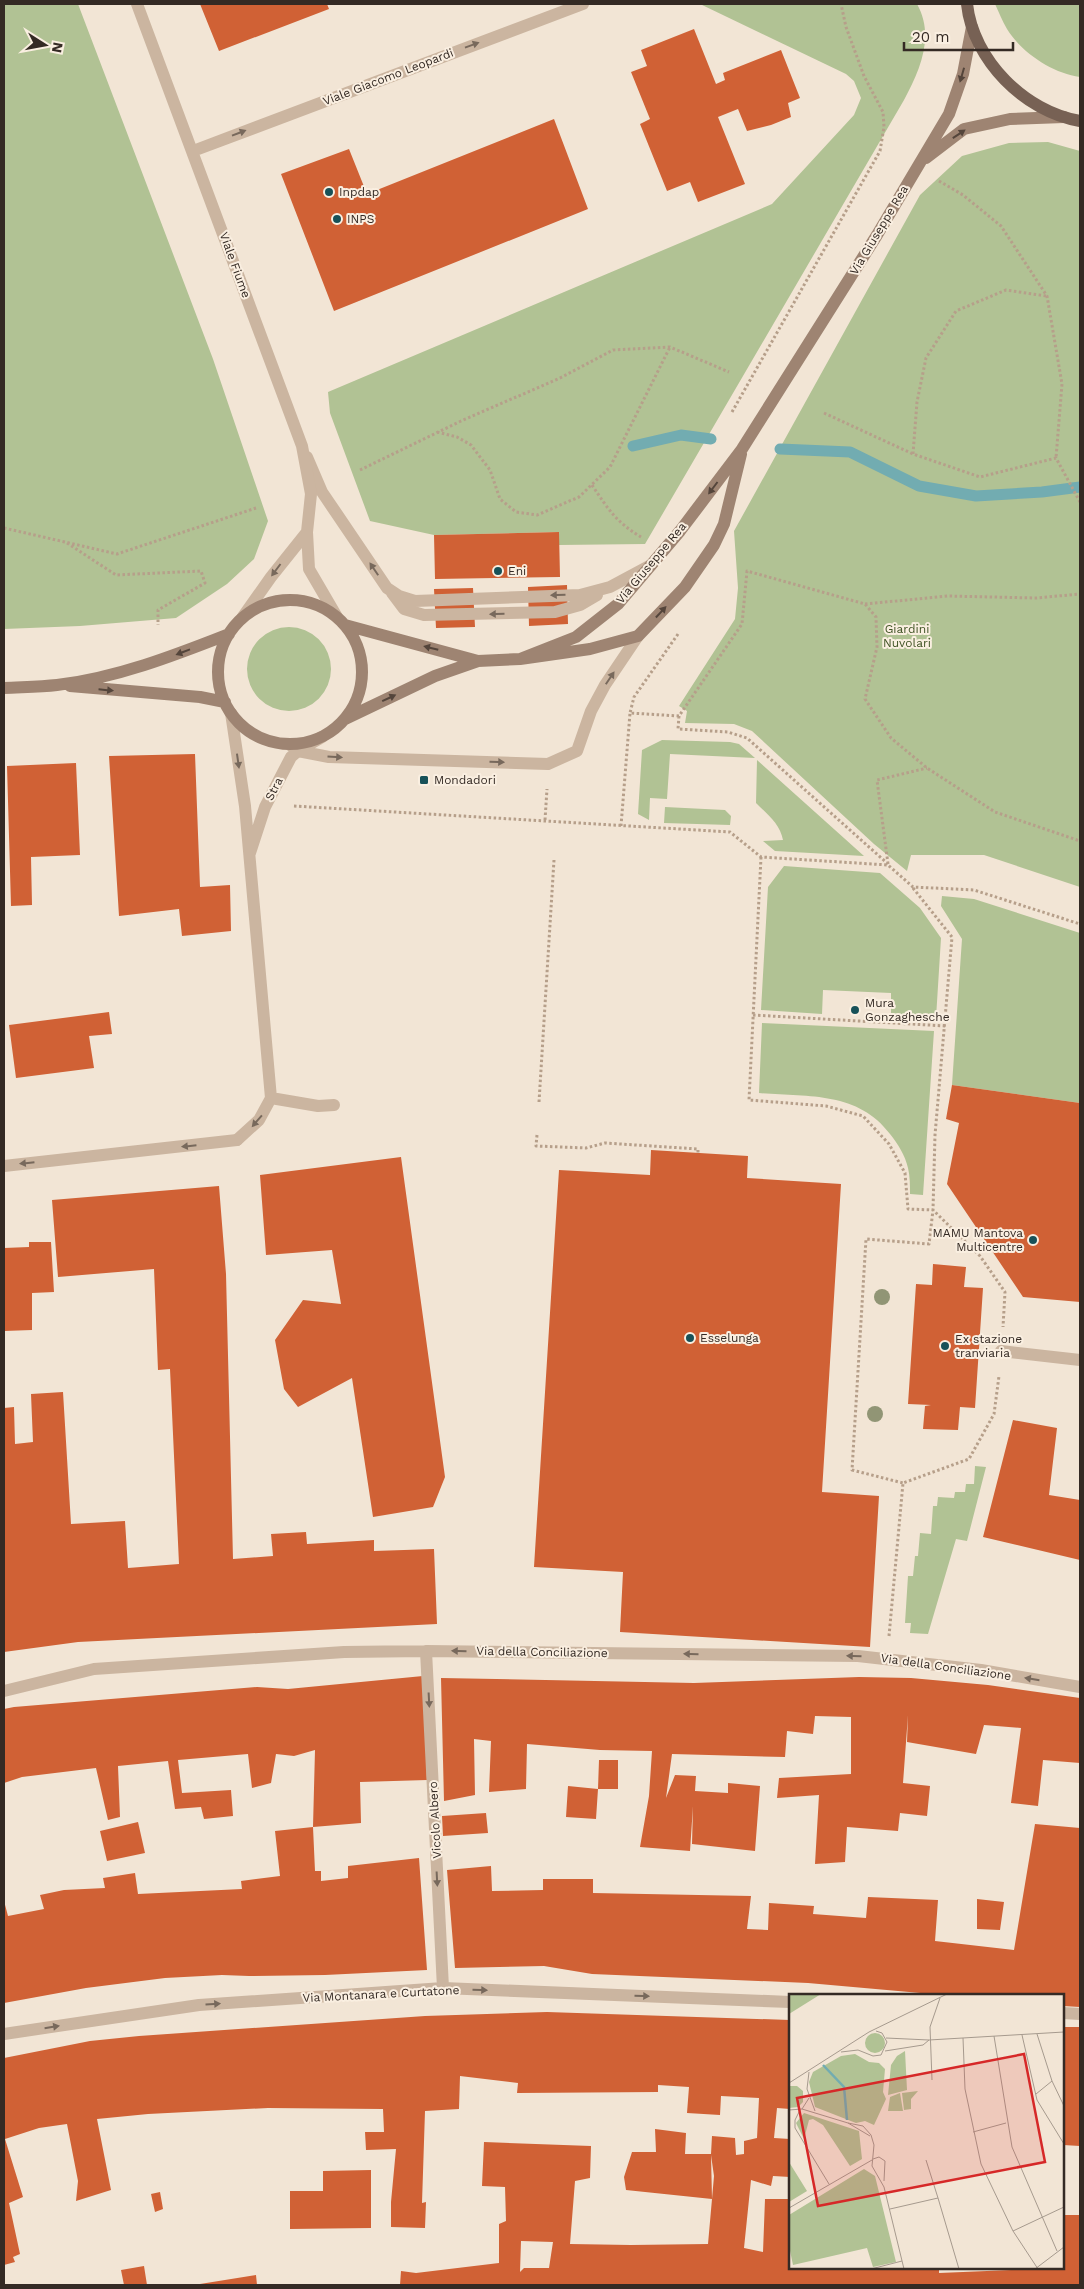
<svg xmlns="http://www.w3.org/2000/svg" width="1084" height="2289" font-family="'Work Sans',sans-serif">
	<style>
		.green { fill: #b1c294 }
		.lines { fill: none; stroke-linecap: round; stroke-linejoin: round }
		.stream { stroke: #72acb1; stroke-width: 11 }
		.building { fill: #d06135; fill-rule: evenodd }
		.path { stroke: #b69f8a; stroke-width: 3; stroke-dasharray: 2.5 2.5; stroke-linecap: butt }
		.service { stroke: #cbb5a0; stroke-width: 12 }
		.minor { stroke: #cbb5a0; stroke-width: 12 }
		.secondary { stroke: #9e8472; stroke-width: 12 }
		.primary { stroke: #776154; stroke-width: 12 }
		.tree { fill: #919575 }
		.oneway { fill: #78695c }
		.oneway2 { fill: #54453b }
		.poi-dot { fill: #175158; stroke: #faefe1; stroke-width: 2 }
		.labels { text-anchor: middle; stroke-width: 4; stroke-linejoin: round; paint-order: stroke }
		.street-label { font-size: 12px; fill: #342a24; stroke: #faefe1 }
		.poi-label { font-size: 12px; fill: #342a24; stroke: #faefe1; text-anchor: start }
		.park-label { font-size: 12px; fill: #415426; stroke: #faefe1 }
		.inset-river { fill: none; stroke: #72acb1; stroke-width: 2.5 }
		.inset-road { fill: none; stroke: #a69a8e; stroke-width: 1 }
		.view { fill: #d62828; fill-opacity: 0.15; stroke: #d62828; stroke-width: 2.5 }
		.inset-edge { fill: none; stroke: #342a24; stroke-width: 2.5 }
	</style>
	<rect width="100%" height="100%" fill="#f2e5d5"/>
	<!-- green -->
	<path class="green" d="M4,4H78L213,359L268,521L254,559L227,584L176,618L80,626L4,629Z
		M700,4H917C935,36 920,70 904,100L645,544L559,545V532L434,535L370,521L330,413L328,392L772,204L854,115L861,98L854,81L846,74Z
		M995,4H1080V77C1052,73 1022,53 1007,29C1002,21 999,12 995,4Z
		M1048,142L1080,151V887L984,855H911L907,871L874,844L752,731L734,724L685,723L687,711L679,706L735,619L738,588L734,531L920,195L962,156L1009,143Z
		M247 669a42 42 0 1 1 84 0a42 42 0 1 1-84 0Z
		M662,740L730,742L739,744L755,758L670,754L667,799L650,798L649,820L638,814L642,750Z
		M757,760L864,856L775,851L763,841L783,840C780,824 768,815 756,803Z
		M665,807L725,810L731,816L730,825L664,823Z
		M784,866L880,873L920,908L941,938L936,1018L891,1016V993L823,990L822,1014L761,1010L768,887Z
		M942,896L974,899L1080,933V1103L952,1085L962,939L941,906Z
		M762,1023L934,1031L923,1195L910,1194C910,1186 910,1176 908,1168C905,1155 898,1144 890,1134C858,1091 807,1097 759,1093Z
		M975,1466L986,1467L967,1541L956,1539L928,1634L910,1633L911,1623H905L908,1576H913L915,1556H918L920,1533L931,1534L933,1506H937L938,1497L954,1498L955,1492H965L966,1484H974Z"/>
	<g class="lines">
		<!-- stream -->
		<path class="stream" d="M633,446L681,435L711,439
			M780,449L850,452L919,486L976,496L1042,492L1080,487"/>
	</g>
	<!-- building -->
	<path class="building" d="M200,4H327L329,9L219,51Z
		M694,29L716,84L725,80L723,73L781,50L800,98L788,103L791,117L771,125L747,131L738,109L718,117L745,184L698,202L690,182L667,191L640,124L650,119L631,72L647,66L641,50Z
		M554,119L588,209L334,311L281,174L349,149L367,194Z
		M559,532L560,577L435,579L434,535Z
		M567,585L568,624L529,626L528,587Z
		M473,588L475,627L436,628L434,589Z
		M195,754L200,887L230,885L231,931L182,936L179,909L119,916L109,756Z
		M76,763L80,855L31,857L32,905L11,906L7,766Z
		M109,1012L112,1034L89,1036L94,1068L16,1078L9,1025Z
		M952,1085L1080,1103V1302L1023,1297L947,1184L959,1123L946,1119Z
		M651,1150L748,1156L747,1178L841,1184L822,1492L879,1496L870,1647L620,1632L623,1572L534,1567L559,1170L650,1175Z
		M401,1157L445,1477L433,1507L373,1517L352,1378L298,1407L284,1389L275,1340L303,1300L341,1304L332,1250L266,1255L260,1175Z
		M219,1186L226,1274L233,1559L273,1556L271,1534L306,1532L307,1544L374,1540V1551L434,1549L437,1624L78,1642L4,1652V1408L14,1407L15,1444L33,1442L31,1394L63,1392L71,1524L125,1521L128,1568L179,1564L170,1369L158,1370L154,1269L58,1277L52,1200Z
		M29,1242H51L54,1292L32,1293V1330L4,1331V1248L29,1247Z
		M933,1264L966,1267L964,1287L983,1288L975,1408L960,1407L958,1430L923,1429L925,1406L931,1405L908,1404L916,1284L932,1285Z
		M1013,1420L1057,1428L1049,1495L1080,1500V1560L983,1537Z
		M423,1676L427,1780L360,1782L361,1823L313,1827L315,1750L294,1756L276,1754L271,1783L252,1788L248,1754L178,1760L182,1793L231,1790L233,1816L204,1819L201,1807L175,1809L168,1761L118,1766L120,1817L108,1820L96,1768L22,1777L4,1783V1709L14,1707L257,1687L288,1689Z
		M859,1677L911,1678L988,1685L1080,1698V1763L1043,1760L1038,1806L1011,1803L1021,1728L984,1725L976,1754L907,1742L908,1715L903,1783L930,1786L927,1816L900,1813L898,1831L847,1827L845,1862L815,1864L819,1795L777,1798L779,1778L851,1774V1717L815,1716L813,1734L787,1731L785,1757L672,1754L666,1798L675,1775L696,1776L695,1791L728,1793V1783L760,1786L755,1851L692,1844L693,1806L690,1851L640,1847L649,1796L652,1751L600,1750L527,1744L526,1789L489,1792L491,1741L474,1739L475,1795L444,1801L441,1678L694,1683Z
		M599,1760H618V1789H598Z
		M568,1786L598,1789L596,1819L566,1817Z
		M486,1813L488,1833L443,1836L442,1816Z
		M138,1822L145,1853L107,1861L100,1831Z
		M1035,1824L1080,1828V2007L1063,2006V1995H943L808,1983L592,1974L544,1966L455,1968L447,1870L491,1866L492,1891L543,1890V1879H593V1893L751,1896L747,1929L768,1930L769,1903L814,1906L813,1914L866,1918L868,1897L938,1900L935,1941L1014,1950Z
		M313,1827L315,1871H321V1881L348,1878V1866L419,1858L427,1970L325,1975L249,1976L222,1975L165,1978L86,1988L4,2003V1901L8,1916L44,1909L40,1895L64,1890L105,1888L103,1878L135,1873L138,1894L242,1889L241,1881L280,1876L275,1831Z
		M977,1899L1004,1902L1000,1930L977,1929Z
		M547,2012L790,2020V2109L777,2108L774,2138L790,2139V2177L773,2176L771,2186L751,2180L744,2248L763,2252L765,2199H790V2268H906L905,2269L915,2270V2268H939V2273L1011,2270V2268H1063V2215H1080V2285H400L401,2271L416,2273L499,2263V2224L506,2221L505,2187L482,2186L484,2142L591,2146L590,2178L575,2181L570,2244L631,2245L708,2244L712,2199L714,2176L711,2155L712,2199L626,2190L624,2177L632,2152H656L655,2129L686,2133L685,2154H711L712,2136L735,2138L736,2155L744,2154V2141L757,2138L759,2098L721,2096L720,2115L687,2113L689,2087L658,2085V2092L517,2093L518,2083L460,2076L459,2109L425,2111L422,2203L426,2202L425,2228L391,2227V2202L396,2149L366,2150L365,2132H384L383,2109L268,2108L148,2114L97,2119L111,2190L76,2201L78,2181L67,2124L39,2128L5,2139L23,2197L9,2203L20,2254L13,2257L15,2262L4,2265V2058L90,2041L139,2036L425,2016ZM521,2241L553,2242L549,2268H524L520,2272Z
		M1063,2027H1080V2146L1063,2145Z
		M371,2170V2228L290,2229V2191H323V2171Z
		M160,2192L163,2209L155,2212L151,2194Z
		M144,2266L147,2285H124L121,2270Z
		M256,2275L257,2285H200V2284Z"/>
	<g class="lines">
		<!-- path -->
		<path class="path" d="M939,181L963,195L1001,226L1047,296L1062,384L1056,458
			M732,412L880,151L884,127L883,112L864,76L846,27L841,4
			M824,413L913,454L980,477L1056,458L1080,502
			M437,432L457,437L471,445L490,470L500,499L516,512L537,515L579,497L610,467L670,347
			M913,454L917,402L926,358L956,311L1006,290L1046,296
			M360,470L461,421L560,378L613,350L670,347L729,372
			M592,485C608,509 616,522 641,537
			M4,528L117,554L256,508
			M67,543L116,575L201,571L205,583L158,610V625
			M865,604L948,596L1036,598L1080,594
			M678,634L634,697L630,713L679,716L742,624L747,571L865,604L876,617L877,647L865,699L891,738L927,768L995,812L1080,841
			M679,716L678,729L728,732L747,738L888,864
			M294,806L730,832L761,857L888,865L913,887L974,890L1080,924
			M545,820L547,789
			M621,826L630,713
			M761,857L749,1100L826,1106L863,1116L889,1144L905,1173L908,1209L933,1210L929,1244L866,1239L852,1470L903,1483
			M888,864L877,780L927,768
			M913,888L952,937L935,1135L933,1210L980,1256L1005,1292L1003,1327
			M753,1015L946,1026
			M539,1102L554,860
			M537,1135L536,1146L586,1148L605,1143L698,1149V1153
			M889,1636L903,1483L969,1459L994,1414L999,1376"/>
		<!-- service -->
		<path class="service" d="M307,457L322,492L387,588L399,596L415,601L580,595L610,587L651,565
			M392,593L404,609L424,615L555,612L580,605L597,595
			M231,713L245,806L271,1098L318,1106L334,1105
			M289,744L298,751L329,757L548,764L577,751L591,711L605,685L638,636
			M250,853L265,807L291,757L298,751L322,737
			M237,1140L259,1120L271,1098"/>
		<!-- minor -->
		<path class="minor" d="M137,4L302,446L311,494L307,532L309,569L337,617
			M193,151L583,4
			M242,618L271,577L307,532
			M4,1166L237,1140
			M1001,1351L1080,1360
			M426,1651L443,1988
			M4,1691L94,1669L344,1652L426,1651L858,1656L981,1670L1080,1687
			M1063,2013L1080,2014
			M4,2034L199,2005L443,1988L790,2002"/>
		<!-- secondary -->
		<path class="secondary" d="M926,158L964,129L1010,119L1064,117
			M218 672a72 72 0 1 1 144 0a72 72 0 1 1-144 0Z
			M345,625L478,661
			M520,659L576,637L618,604L680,531L742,449L877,235L949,114L963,74L972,27
			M70,686L200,697L225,702
			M4,688C21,687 39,687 57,685C116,678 173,656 229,634
			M345,719L435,676L478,661L520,659L590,649L638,636L685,587L714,545L724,524L741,454"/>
		<!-- primary -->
		<path class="primary" d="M967,4C973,60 1025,112 1080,121"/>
	</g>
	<!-- trees -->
	<g class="tree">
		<circle cx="882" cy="1297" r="8"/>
		<circle cx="875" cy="1414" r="8"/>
	</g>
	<!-- one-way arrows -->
	<defs><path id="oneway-solid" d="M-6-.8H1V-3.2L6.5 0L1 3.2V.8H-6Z" transform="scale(1.25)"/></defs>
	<g class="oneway">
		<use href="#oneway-solid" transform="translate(472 45) rotate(-20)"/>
		<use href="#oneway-solid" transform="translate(239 133) rotate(-21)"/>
		<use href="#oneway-solid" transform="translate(374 569) rotate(-124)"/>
		<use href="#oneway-solid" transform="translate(276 570) rotate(127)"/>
		<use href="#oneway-solid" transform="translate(558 595) rotate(178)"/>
		<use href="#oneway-solid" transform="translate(497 614) rotate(179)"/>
		<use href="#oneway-solid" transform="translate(610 678) rotate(-56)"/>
		<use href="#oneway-solid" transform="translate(335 757) rotate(3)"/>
		<use href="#oneway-solid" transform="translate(238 761) rotate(82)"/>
		<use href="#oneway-solid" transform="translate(497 762) rotate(2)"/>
		<use href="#oneway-solid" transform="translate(257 1121) rotate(131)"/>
		<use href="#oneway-solid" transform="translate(189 1146) rotate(174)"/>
		<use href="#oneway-solid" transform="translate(27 1163) rotate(174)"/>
		<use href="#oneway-solid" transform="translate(459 1651) rotate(-179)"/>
		<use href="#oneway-solid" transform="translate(691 1654) rotate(-179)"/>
		<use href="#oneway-solid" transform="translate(854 1656) rotate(-178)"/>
		<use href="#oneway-solid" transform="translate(1032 1679) rotate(-171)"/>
		<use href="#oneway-solid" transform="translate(429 1700) rotate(87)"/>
		<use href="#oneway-solid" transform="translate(437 1879) rotate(87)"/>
		<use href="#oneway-solid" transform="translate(480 1990) rotate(2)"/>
		<use href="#oneway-solid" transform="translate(642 1996) rotate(2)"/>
		<use href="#oneway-solid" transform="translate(213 2004) rotate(-4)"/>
		<use href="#oneway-solid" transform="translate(52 2027) rotate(-9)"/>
	</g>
	<g class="oneway2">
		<use href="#oneway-solid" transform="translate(962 75) rotate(106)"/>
		<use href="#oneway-solid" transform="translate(959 134) rotate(-34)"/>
		<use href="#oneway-solid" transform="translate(713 488) rotate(127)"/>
		<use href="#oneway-solid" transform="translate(661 612) rotate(-47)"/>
		<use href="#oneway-solid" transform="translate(431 648) rotate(-166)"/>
		<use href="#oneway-solid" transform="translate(183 652) rotate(159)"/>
		<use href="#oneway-solid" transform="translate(106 690) rotate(6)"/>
		<use href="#oneway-solid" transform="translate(389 698) rotate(-25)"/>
	</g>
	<!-- markers -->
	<g class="poi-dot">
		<circle cx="329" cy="192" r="5"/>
		<circle cx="337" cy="219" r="5"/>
		<circle cx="498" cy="571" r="5"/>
		<rect x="419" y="775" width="10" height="10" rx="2.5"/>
		<circle cx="855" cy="1010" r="5"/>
		<circle cx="1033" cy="1240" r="5"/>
		<circle cx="690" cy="1338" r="5"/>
		<circle cx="945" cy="1346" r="5"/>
	</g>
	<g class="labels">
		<!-- street labels -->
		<g class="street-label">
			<text transform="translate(388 77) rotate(-21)" y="4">Viale Giacomo Leopardi</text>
			<text transform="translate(879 230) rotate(-59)" y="4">Via Giuseppe Rea</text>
			<text transform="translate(235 265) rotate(70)" y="4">Viale Fiume</text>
			<text transform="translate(651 563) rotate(-50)" y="4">Via Giuseppe Rea</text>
			<text transform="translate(274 789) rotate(-63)" y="4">Stra</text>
			<text transform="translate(542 1652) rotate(1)" y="4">Via della Conciliazione</text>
			<text transform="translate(946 1667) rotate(8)" y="4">Via della Conciliazione</text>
			<text transform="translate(435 1820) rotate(-93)" y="4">Vicolo Albero</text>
			<text transform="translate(381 1994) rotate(-3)" y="4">Via Montanara e Curtatone</text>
		</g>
		<!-- poi labels -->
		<g class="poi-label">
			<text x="339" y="196">Inpdap</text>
			<text x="347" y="223">INPS</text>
			<text x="508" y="575">Eni</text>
			<text x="434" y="784">Mondadori</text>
			<text x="865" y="1007">Mura<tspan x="865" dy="14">Gonzaghesche</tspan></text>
			<text x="1023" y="1237" text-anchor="end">MAMU Mantova<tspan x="1023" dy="14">Multicentre</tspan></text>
			<text x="700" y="1342">Esselunga</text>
			<text x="955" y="1343">Ex stazione<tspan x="955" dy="14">tranviaria</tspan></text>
		</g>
		<!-- park labels -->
		<g class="park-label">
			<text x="907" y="633">Giardini<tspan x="907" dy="14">Nuvolari</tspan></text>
		</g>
	</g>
	<!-- overview -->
	<g transform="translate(789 1994)">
		<rect width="275" height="275" fill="#f2e5d5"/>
		<path d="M0,0H32L0,20ZM76 49a10 10 0 1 1 20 0a10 10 0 1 1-20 0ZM116,57L118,96L99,101L102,71L108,62ZM66,60L80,68L90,69L96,75L94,98L97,105L85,131L76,127L67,129L26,113L20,88L24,78L52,62ZM0,92H8L14,97V108L9,113L0,114ZM129,97L122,105V115L115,116L113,99ZM111,99L114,117H99L101,103ZM15,119L70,137L73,165L61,172L34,131L24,125L20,126L15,145L7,129ZM0,168L18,197L0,208ZM75,175L86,182L107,268L84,273L78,254L4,271L0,252V221Z" fill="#b1c294"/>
		<path class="inset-river" d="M34,71L55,93L58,126"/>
		<path class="inset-road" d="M248,40L263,87L275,112M233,41L248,106L275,150M205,42L223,153L268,257M97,44L140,46L275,38M174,44L176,95L192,170L224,237L249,275M96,57L134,51L140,46M52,58L69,56L84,62L92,61L98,48L93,39L87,37M20,78L18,95L26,117M143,86L141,33L151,4M0,89L80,38L158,0M247,100L263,87M13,115L59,129L81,142M0,116L13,115L20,104M11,116L6,126V134L40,190M59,129L74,132L82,141L85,151L83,172L95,193L115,275M184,138L217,129M84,165L90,163L96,167L95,187M137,166L149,204M0,214L83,166M101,215L149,204L170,275M224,237L275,213M82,275L113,267M246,275L275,253"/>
		<path class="view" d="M235,60L256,168L29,212L8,104Z"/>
		<rect width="275" height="275" class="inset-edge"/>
	</g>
	<!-- border -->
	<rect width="1084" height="2289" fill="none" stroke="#342a24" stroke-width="10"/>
	<!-- north arrow -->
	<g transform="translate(45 45) rotate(101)" stroke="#faefe1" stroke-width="4" paint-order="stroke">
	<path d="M0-4L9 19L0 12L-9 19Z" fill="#342a24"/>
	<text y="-8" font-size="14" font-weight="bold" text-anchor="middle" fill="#342a24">N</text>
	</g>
	<!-- scale -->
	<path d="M904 42v8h109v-8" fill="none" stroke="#342a24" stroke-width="2.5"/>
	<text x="912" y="42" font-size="15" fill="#342a24" stroke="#faefe1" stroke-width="4" paint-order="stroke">20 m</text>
</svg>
